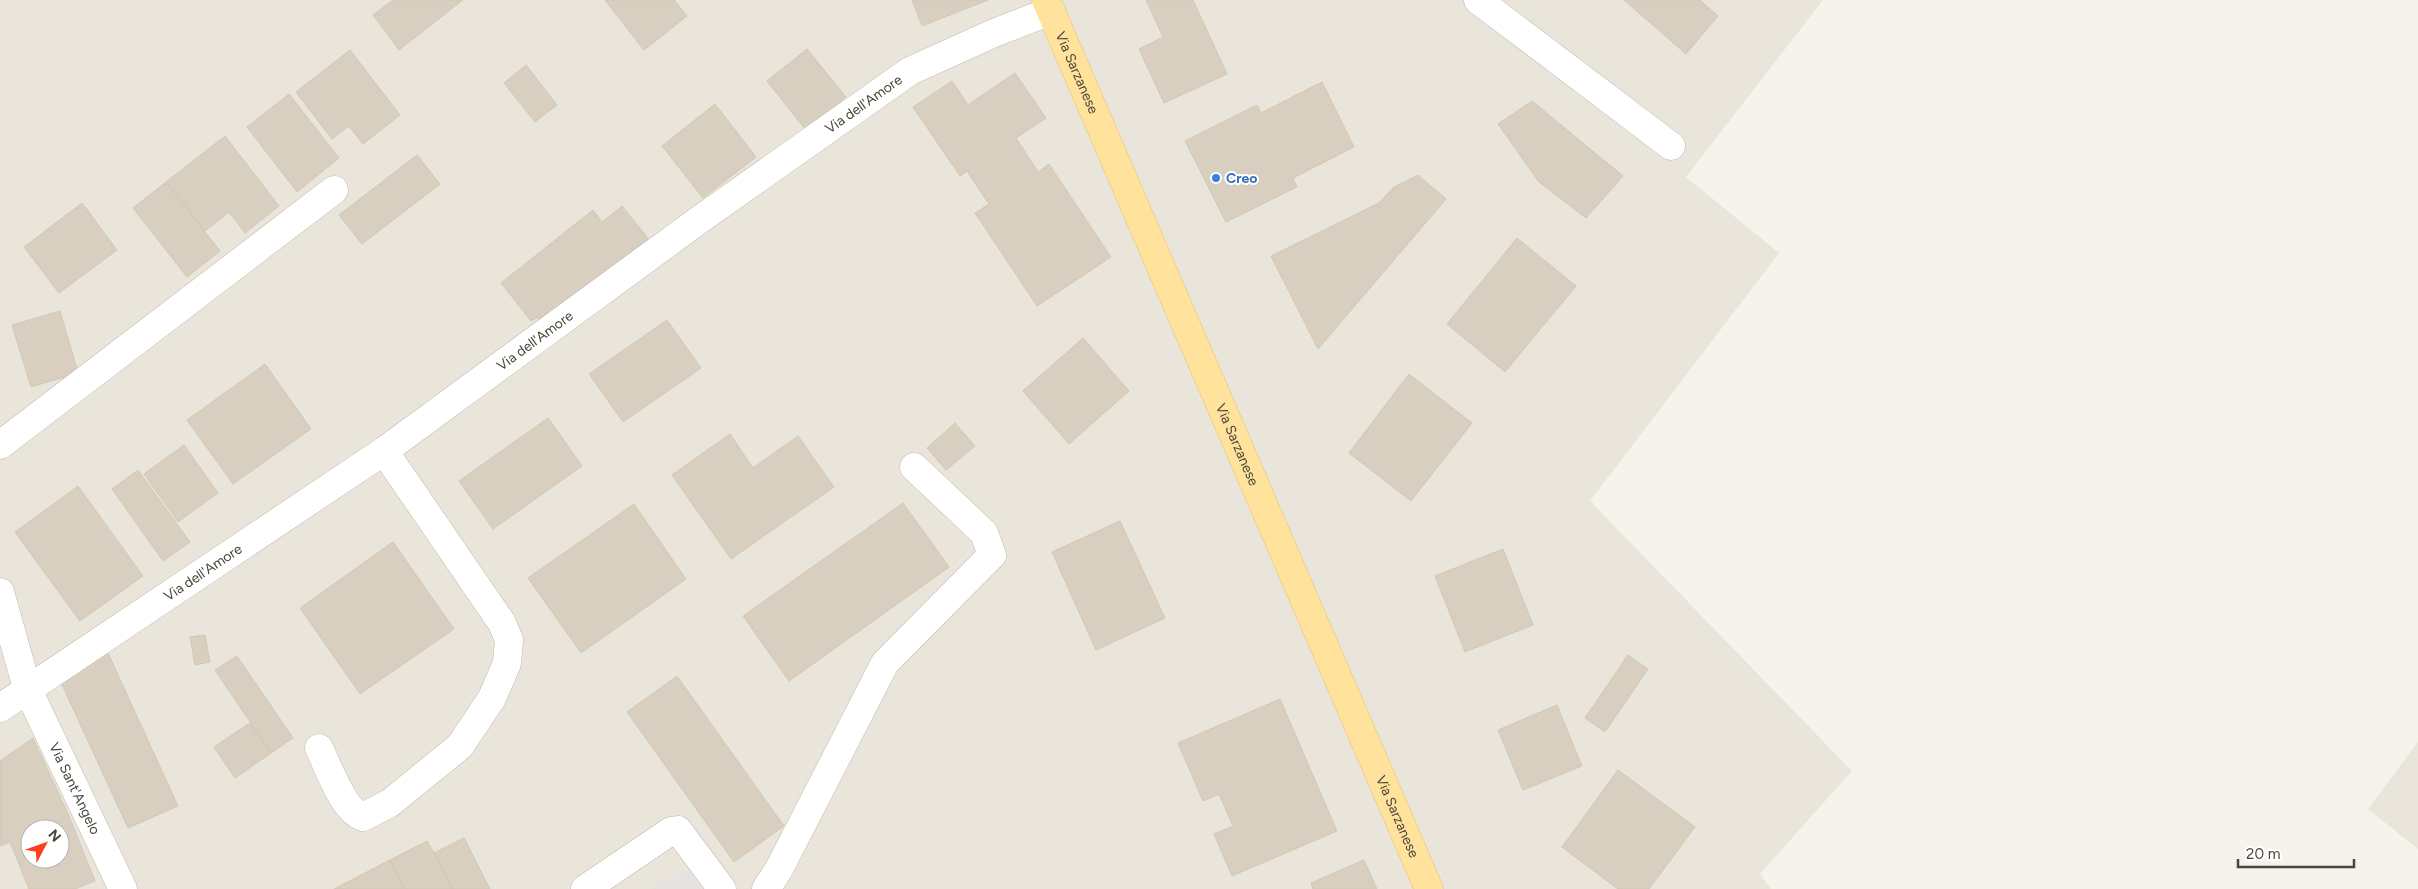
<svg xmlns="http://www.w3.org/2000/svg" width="2418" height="889" font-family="Figtree,sans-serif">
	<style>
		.residential { fill: #eae5da; fill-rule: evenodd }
		.parking { fill: #e5e3e0 }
		.building { fill: #d8cfc1; stroke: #d3c7b4; fill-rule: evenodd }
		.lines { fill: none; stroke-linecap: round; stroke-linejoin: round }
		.minor-casing { stroke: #c2bbae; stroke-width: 29 }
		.major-casing { stroke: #e6c16a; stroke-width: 29 }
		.minor { stroke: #fff; stroke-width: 28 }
		.major { stroke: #ffe39c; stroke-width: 28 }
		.shop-dot { fill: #3f7fe0; stroke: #fff; stroke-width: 2 }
		.labels { text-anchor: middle; stroke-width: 4; stroke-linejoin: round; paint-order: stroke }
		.street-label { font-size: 14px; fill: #4b4439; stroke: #fff }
		.shop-label { font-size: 14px; font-weight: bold; fill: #366cbe; stroke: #fff; text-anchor: start }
	</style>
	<rect width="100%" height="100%" fill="#f6f3ec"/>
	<!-- residential -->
	<path class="residential" d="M0,0H1823L1686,177L1779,253L1590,501L1852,771L1760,874L1771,889H0ZM30,829H60V859H30Z
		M2418,742V849L2368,809Z"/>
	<!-- parking -->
	<path class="parking" d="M690,871L701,889H652Z"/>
	<!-- building -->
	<path class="building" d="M393,0H463L399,50L373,15Z
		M605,0H674L687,16L644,50Z
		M912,0H988L922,26Z
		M1146,0H1193L1227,74L1164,103L1139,49L1163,37Z
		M1624,0H1700L1718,16L1686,54Z
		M807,49L846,97L805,129L767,81Z
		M350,50L400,115L363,144L349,126L332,139L296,92Z
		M526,65L557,105L535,122L504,83Z
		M1015,73L1046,118L1016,138L1038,172L1049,164L1111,257L1037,306L975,213L989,204L967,171L960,176L913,107L952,81L968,105Z
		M1322,82L1354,147L1293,178L1297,187L1226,222L1185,141L1257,105L1261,113Z
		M289,94L339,158L297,192L247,127Z
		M1532,101L1623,176L1586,218L1539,182L1498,124Z
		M715,104L756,157L703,198L662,146Z
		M225,136L279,206L245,233L229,212L205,231L166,182Z
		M417,155L440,184L362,244L339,215Z
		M1418,175L1446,199L1318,349L1271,256L1379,203L1394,187Z
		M166,182L220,251L187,277L133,208Z
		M82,203L117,250L59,293L24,247Z
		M622,206L651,242L591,289L587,284L540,321L538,317L531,321L501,283L593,210L602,222Z
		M1517,238L1576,286L1505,372L1447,324Z
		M60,311L78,373L31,387L12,325Z
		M667,320L701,368L623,422L589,374Z
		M1083,338L1129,391L1069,444L1023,391Z
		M265,364L311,429L233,484L187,420Z
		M1409,374L1472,423L1411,501L1349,453Z
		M548,418L582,466L493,529L459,481Z
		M955,423L975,446L946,470L927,448Z
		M730,434L753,468L798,436L834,487L731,559L672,475Z
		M184,445L218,493L178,522L144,474Z
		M138,470L190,542L163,561L112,489Z
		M78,486L143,576L80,621L15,532Z
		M903,503L949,567L789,681L743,616Z
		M634,504L686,579L581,653L528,578Z
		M1120,521L1165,618L1096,650L1052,552Z
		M393,542L454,629L360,694L300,608Z
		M1503,549L1533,625L1465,652L1435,576Z
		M205,635L210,662L195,665L190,637Z
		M108,653L178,806L128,828L58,676Z
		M1628,655L1648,669L1605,732L1585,718Z
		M237,656L293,738L271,753L215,670Z
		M677,676L784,826L734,862L627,712Z
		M1280,699L1337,831L1232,876L1214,834L1233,826L1219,794L1203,801L1178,743Z
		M1557,705L1582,766L1523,790L1498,730Z
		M250,723L271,753L235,778L214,747Z
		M33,738L69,816L95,881L75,889H29L10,842L0,846V761ZM30,829H60V859H30Z
		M1618,770L1695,827L1649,889H1618L1562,847Z
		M464,838L490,889H453L434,853Z
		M427,841L434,853L453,889H405L390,860Z
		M390,860L405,889H334Z
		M1364,860L1377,889H1313L1311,883Z"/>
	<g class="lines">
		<defs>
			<g id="minor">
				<path d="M1478,0L1671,146"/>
				<path d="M0,445L334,190"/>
				<path id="s1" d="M0,592L27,688L123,889"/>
				<path id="s2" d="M0,708L384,451L699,220L910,71L994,33L1051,11"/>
				<path d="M319,748C328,766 343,811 363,817L390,803L460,746L492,698L507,663L509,640L502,623L384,451"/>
				<path d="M585,889L671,831L678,830L722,889"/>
				<path d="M766,889L779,869L885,663L992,555L984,533L914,467"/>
			</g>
			<g id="major">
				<path id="s3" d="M1046,0L1429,889"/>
			</g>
		</defs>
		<!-- minor casing -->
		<use href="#minor" class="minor-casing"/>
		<!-- major casing -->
		<use href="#major" class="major-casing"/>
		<!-- minor -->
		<use href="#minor" class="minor"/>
		<!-- major -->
		<use href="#major" class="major"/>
	</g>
	<!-- markers -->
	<circle class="shop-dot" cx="1216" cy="178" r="5"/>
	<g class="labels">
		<!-- street labels -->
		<g class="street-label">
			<text dy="5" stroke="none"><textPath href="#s3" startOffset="79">Via Sarzanese</textPath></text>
			<text dy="5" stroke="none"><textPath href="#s2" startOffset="1054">Via dell'Amore</textPath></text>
			<text dy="5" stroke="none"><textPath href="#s2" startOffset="649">Via dell'Amore</textPath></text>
			<text dy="5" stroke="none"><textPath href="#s3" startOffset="484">Via Sarzanese</textPath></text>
			<text dy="5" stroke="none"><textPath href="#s2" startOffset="244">Via dell'Amore</textPath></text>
			<text dy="5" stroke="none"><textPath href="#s1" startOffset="211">Via Sant'Angelo</textPath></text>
			<text dy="5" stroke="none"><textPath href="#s3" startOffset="889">Via Sarzanese</textPath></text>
		</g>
		<!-- shop labels -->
		<g class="shop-label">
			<text x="1226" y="183">Creo</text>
		</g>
	</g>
	<!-- north arrow -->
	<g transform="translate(45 844) rotate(49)"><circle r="24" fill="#ffffff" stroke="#b7b4b0"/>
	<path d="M0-4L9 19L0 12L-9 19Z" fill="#fc3f1d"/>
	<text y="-8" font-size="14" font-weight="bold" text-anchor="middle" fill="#4b4439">N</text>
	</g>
	<!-- scale -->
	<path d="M2238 859v8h116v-8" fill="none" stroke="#4b4439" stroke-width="2.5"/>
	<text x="2246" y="859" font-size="15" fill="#4b4439" stroke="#ffffff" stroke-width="4" paint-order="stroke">20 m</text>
</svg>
